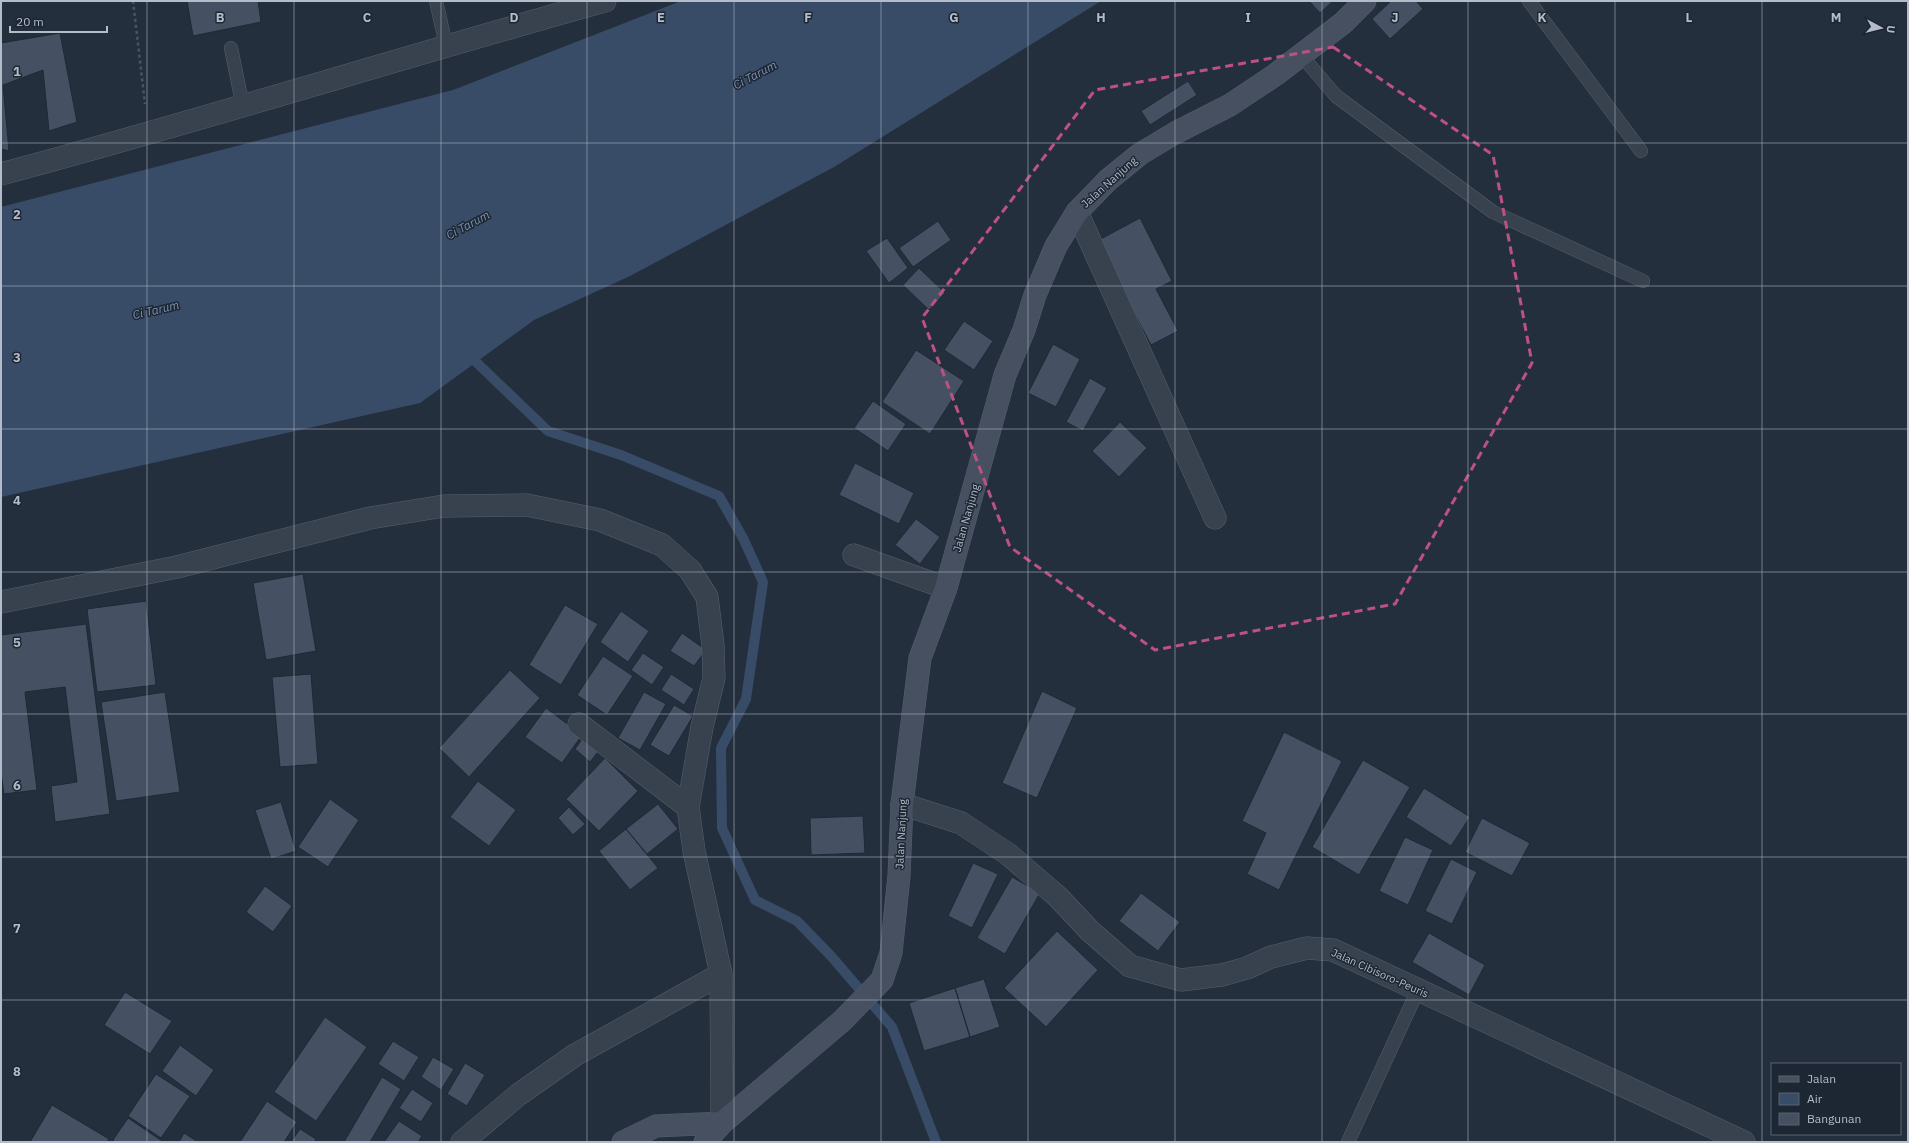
<svg xmlns="http://www.w3.org/2000/svg" width="1909" height="1143" font-family="'IBM Plex Sans',sans-serif">
	<style>
		.water { fill: #394c67 }
		.lines { fill: none; stroke-linecap: round; stroke-linejoin: round }
		.stream { stroke: #394c67; stroke-width: 10 }
		.building { fill: #455162; stroke: #1f2835 }
		.service-casing { stroke: #565f6c; stroke-width: 14 }
		.minor-casing { stroke: #565f6c; stroke-width: 23 }
		.tertiary-casing { stroke: #565f6c; stroke-width: 23 }
		.secondary-casing { stroke: #565f6c; stroke-width: 23 }
		.path { stroke: #44595c; stroke-width: 2.5; stroke-dasharray: 3 3; stroke-linecap: butt }
		.service { stroke: #38414e; stroke-width: 13 }
		.minor { stroke: #38414e; stroke-width: 22 }
		.tertiary { stroke: #38414e; stroke-width: 22 }
		.secondary { stroke: #465061; stroke-width: 22 }
		.marked { fill: none; stroke: #bd5182; stroke-width: 3; stroke-dasharray: 8 5; stroke-linejoin: round }
		.grid { fill: none; stroke: #b4bcc9; stroke-width: 1; stroke-opacity: 0.55 }
		.labels { text-anchor: middle; stroke-width: 3; stroke-linejoin: round; paint-order: stroke }
		.street-label { font-size: 11px; fill: #b4bcc9; stroke: #1d2633 }
		.water-label { font-size: 12px; font-style: italic; fill: #7c92b1; stroke: #1d2633 }
		.grid-label { font-size: 13px; text-anchor: middle; font-weight: bold; fill: #b4bcc9; stroke: #1d2633; stroke-width: 3; stroke-linejoin: round; paint-order: stroke }
	</style>
	<rect width="100%" height="100%" fill="#242f3e"/>
	<!-- water -->
	<path class="water" d="M681,1H1101L834,167L630,276L534,320L420,403L1,497V207L453,90Z"/>
	<g class="lines">
		<!-- stream -->
		<path class="stream" d="M471,349L476,362L548,431L621,455L719,496L743,538L763,582L746,699L721,748L722,828L755,900L797,921L831,956L892,1027L936,1142"/>
	</g>
	<!-- building -->
	<path class="building" d="M187,1H258L261,22L193,36Z
		M1309,1H1333L1320,13Z
		M1391,1H1416L1423,9L1390,39L1372,19Z
		M60,33L77,122L49,131L43,70L3,85L9,151L1,149V43Z
		M1188,81L1197,95L1150,125L1141,111Z
		M1140,218L1172,281L1156,289L1178,331L1151,345L1097,241Z
		M938,221L951,240L913,267L899,248Z
		M887,238L908,268L889,283L866,251Z
		M919,268L945,293L929,310L903,285Z
		M964,321L993,341L974,370L944,350Z
		M1053,344L1080,359L1056,407L1028,393Z
		M916,350L964,381L930,434L882,402Z
		M1090,378L1107,388L1083,431L1066,422Z
		M873,401L906,424L888,451L854,428Z
		M1120,422L1147,448L1119,477L1092,451Z
		M855,463L914,493L899,524L839,495Z
		M916,519L940,537L920,564L895,545Z
		M303,574L316,651L266,660L253,583Z
		M146,601L156,685L97,692L87,609Z
		M565,605L598,624L561,685L529,665Z
		M621,611L649,631L628,662L600,642Z
		M86,624L110,814L55,822L51,786L77,782L65,687L25,692L37,790L4,794L1,773V635Z
		M682,633L706,650L694,666L670,651Z
		M643,653L664,667L652,685L631,670Z
		M603,656L633,676L607,715L577,695Z
		M510,670L540,698L469,777L439,748Z
		M311,674L318,764L280,767L272,677Z
		M671,674L694,689L684,705L661,690Z
		M1042,691L1077,708L1037,798L1002,783Z
		M165,692L180,792L116,801L101,702Z
		M644,692L666,704L640,750L618,738Z
		M674,705L693,716L669,756L650,745Z
		M546,708L582,735L562,763L525,737Z
		M1284,732L1342,761L1279,890L1247,874L1266,833L1242,821Z
		M586,734L602,747L590,762L575,749Z
		M605,758L638,791L599,831L566,799Z
		M1363,760L1410,787L1359,875L1312,847Z
		M478,781L516,810L489,846L450,817Z
		M1424,788L1470,817L1451,846L1406,817Z
		M330,799L359,820L328,867L298,847Z
		M281,802L296,851L271,859L255,810Z
		M658,804L678,829L647,854L626,829Z
		M569,807L585,824L573,835L558,818Z
		M863,816L865,853L811,855L810,818Z
		M1482,818L1530,843L1512,876L1465,852Z
		M626,829L658,868L630,890L599,851Z
		M1405,837L1433,850L1408,905L1379,891Z
		M1451,859L1477,872L1452,924L1425,911Z
		M973,863L998,874L972,928L948,916Z
		M1012,877L1040,893L1005,954L977,938Z
		M265,886L292,906L273,932L246,912Z
		M1141,893L1180,922L1158,951L1119,921Z
		M1057,931L1098,970L1046,1027L1004,988Z
		M1429,933L1485,965L1469,995L1412,962Z
		M984,979L1000,1027L970,1037L955,988Z
		M955,988L970,1037L924,1051L909,1003Z
		M125,992L172,1021L150,1054L104,1025Z
		M325,1017L367,1047L316,1121L274,1092Z
		M393,1041L419,1057L404,1081L378,1064Z
		M180,1045L214,1070L196,1096L162,1071Z
		M433,1057L454,1069L441,1090L421,1077Z
		M465,1063L485,1075L467,1106L447,1094Z
		M156,1074L190,1096L161,1138L128,1116Z
		M382,1077L401,1089L370,1142H344Z
		M412,1089L433,1103L421,1122L399,1108Z
		M267,1101L297,1122L284,1142H240Z
		M52,1105L109,1139L107,1142H30Z
		M128,1118L162,1141L161,1142H115L113,1140Z
		M399,1121L422,1136L418,1142H384Z
		M300,1129L316,1139L314,1142H291Z
		M184,1133L198,1142H179Z"/>
	<g class="lines">
		<defs>
			<path id="service" d="M436,1L446,45
				M1529,1L1641,151
				M231,48L243,107
				M1301,55L1336,96L1493,212L1643,281
				M1348,1142L1418,990"/>
			<path id="minor" d="M1,174C203,120 403,57 605,1
				M1077,212L1215,518
				M854,555L946,588
				M1,602L177,567L370,518L444,506L527,505L600,520L662,545L690,570L707,597L713,645L714,678L702,727L688,807L694,851L721,974L722,1123
				M579,724L688,807
				M462,1142L518,1095L575,1055L721,974"/>
			<path id="tertiary" d="M902,804L961,823L1008,854L1058,897L1090,931L1130,966L1181,980L1222,975L1247,968L1271,957L1307,948L1333,950L1744,1142"/>
			<path id="secondary" d="M623,1142L656,1126L722,1123
				M705,1142L722,1123L842,1021L882,980L891,953L899,876L902,804L920,658L946,588L1005,375L1024,330L1035,295L1056,246L1077,212L1108,180L1140,154L1175,133L1230,105L1275,75L1343,23L1365,1"/>
		</defs>
		<!-- service casing -->
		<use href="#service" class="service-casing"/>
		<!-- minor casing -->
		<use href="#minor" class="minor-casing"/>
		<!-- tertiary casing -->
		<use href="#tertiary" class="tertiary-casing"/>
		<!-- secondary casing -->
		<use href="#secondary" class="secondary-casing"/>
		<!-- path -->
		<path class="path" d="M133,1L145,104"/>
		<!-- service -->
		<use href="#service" class="service"/>
		<!-- minor -->
		<use href="#minor" class="minor"/>
		<!-- tertiary -->
		<use href="#tertiary" class="tertiary"/>
		<!-- secondary -->
		<use href="#secondary" class="secondary"/>
	</g>
	<!-- marked area -->
	<path class="marked" d="M1333,47L1493,155L1532,363L1395,604L1155,650L1010,547L922,318L1095,90Z"/>
	<!-- grid -->
	<path class="grid" d="M147,1V1142M294,1V1142M441,1V1142M587,1V1142M734,1V1142M881,1V1142M1028,1V1142M1175,1V1142M1322,1V1142M1468,1V1142M1615,1V1142M1762,1V1142M1,143H1908M1,286H1908M1,429H1908M1,572H1908M1,714H1908M1,857H1908M1,1000H1908"/>
	<g class="labels">
		<!-- street labels -->
		<g class="street-label">
			<text transform="translate(1109 182) rotate(-42)" y="4">Jalan Nanjung</text>
			<text transform="translate(966 518) rotate(-74)" y="4">Jalan Nanjung</text>
			<text transform="translate(901 834) rotate(-87)" y="4">Jalan Nanjung</text>
			<text transform="translate(1380 973) rotate(24)" y="4">Jalan Cibisoro-Peuris</text>
		</g>
		<!-- water labels -->
		<g class="water-label">
			<text transform="translate(755 75) rotate(-28)" y="4">Ci Tarum</text>
			<text transform="translate(468 225) rotate(-28)" y="4">Ci Tarum</text>
			<text transform="translate(156 310) rotate(-13)" y="4">Ci Tarum</text>
		</g>
	</g>
	<g class="grid-label">
		<text x="220" y="22">B</text>
		<text x="367" y="22">C</text>
		<text x="514" y="22">D</text>
		<text x="661" y="22">E</text>
		<text x="808" y="22">F</text>
		<text x="954" y="22">G</text>
		<text x="1101" y="22">H</text>
		<text x="1248" y="22">I</text>
		<text x="1395" y="22">J</text>
		<text x="1542" y="22">K</text>
		<text x="1689" y="22">L</text>
		<text x="1836" y="22">M</text>
		<text x="17" y="76">1</text>
		<text x="17" y="219">2</text>
		<text x="17" y="362">3</text>
		<text x="17" y="505">4</text>
		<text x="17" y="647">5</text>
		<text x="17" y="790">6</text>
		<text x="17" y="933">7</text>
		<text x="17" y="1076">8</text>
	</g>
	<!-- border -->
	<rect width="1909" height="1143" fill="none" stroke="#b4bcc9" stroke-width="4"/>
	<!-- legend -->
	<rect x="1771" y="1063" width="130" height="72" fill="#1d2633" stroke="#59626f"/>
	<rect x="1779" y="1076" width="20" height="6" fill="#465061" stroke="#59626f"/>
	<text x="1807" y="1083" font-size="12" fill="#b4bcc9">Jalan</text>
	<rect x="1779" y="1093" width="20" height="12" fill="#394c67" stroke="#59626f"/>
	<text x="1807" y="1103" font-size="12" fill="#b4bcc9">Air</text>
	<rect x="1779" y="1113" width="20" height="12" fill="#455162" stroke="#59626f"/>
	<text x="1807" y="1123" font-size="12" fill="#b4bcc9">Bangunan</text>
	<!-- north arrow -->
	<g transform="translate(1881 28) rotate(97)" stroke="#1d2633" stroke-width="3" paint-order="stroke">
	<path d="M0-3L7 15L0 10L-7 15Z" fill="#b4bcc9"/>
	<text y="-6" font-size="11" font-weight="bold" text-anchor="middle" fill="#b4bcc9">U</text>
	</g>
	<!-- scale -->
	<path d="M10 26v6h97v-6" fill="none" stroke="#b4bcc9" stroke-width="2"/>
	<text x="16" y="26" font-size="12" fill="#b4bcc9" stroke="#1d2633" stroke-width="3" paint-order="stroke">20 m</text>
</svg>
